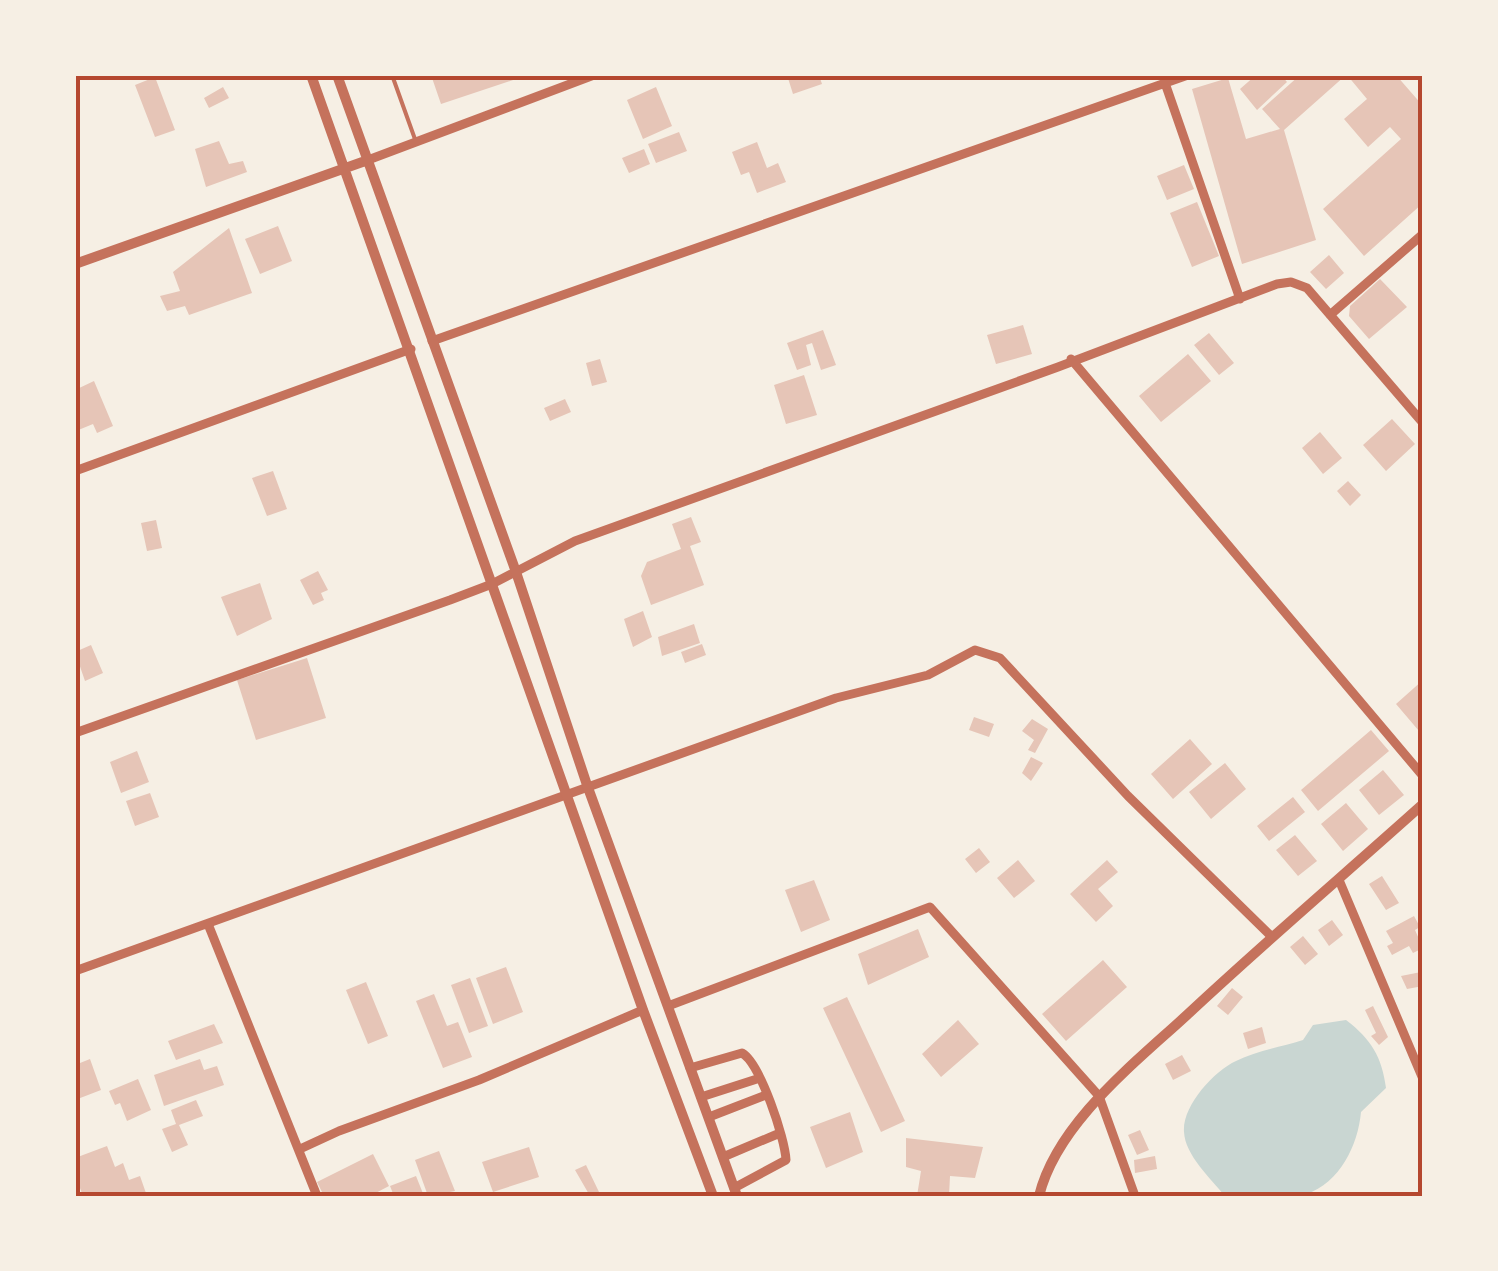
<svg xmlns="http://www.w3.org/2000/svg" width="1498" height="1271" font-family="'PT Sans Narrow',sans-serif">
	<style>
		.water { fill: #c9d6d2 }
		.building { fill: #e6c5b7 }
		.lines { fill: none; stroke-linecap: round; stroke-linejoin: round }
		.service { stroke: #c5725c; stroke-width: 4 }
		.minor { stroke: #c5725c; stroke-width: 9 }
		.tertiary { stroke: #c5725c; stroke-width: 10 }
		.neatline { fill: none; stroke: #b5482f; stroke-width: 4 }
	</style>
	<rect width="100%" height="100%" fill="#f6efe4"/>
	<!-- water -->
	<path class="water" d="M1346,1020C1371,1039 1382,1057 1386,1088L1361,1112C1358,1145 1340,1183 1306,1194C1283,1202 1249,1196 1225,1196C1211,1179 1185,1155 1184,1132C1182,1106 1214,1071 1236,1061C1256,1051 1281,1047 1303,1040L1313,1025Z"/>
	<!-- building -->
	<path class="building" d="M431,75H525V76L441,104Z
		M787,75H819L822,84L793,94Z
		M1256,75H1281L1287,82L1257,110L1240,89Z
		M1300,75H1346L1284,130L1316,240L1242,264L1192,89L1228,78L1246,139L1280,129L1262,109Z
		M1347,75H1396L1423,106V203L1364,256L1323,209L1401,139L1390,127L1368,147L1344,119L1367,99Z
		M155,77L175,130L155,137L135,85Z
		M223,87L229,98L209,108L204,98Z
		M656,87L672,126L643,139L627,100Z
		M679,132L687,151L656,163L648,144Z
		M219,141L229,164L243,161L247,172L206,187L195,149Z
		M757,142L767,168L778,163L786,182L757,193L749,172L741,175L732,152Z
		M644,149L650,164L629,173L622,158Z
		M1184,165L1194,189L1167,200L1157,176Z
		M1197,202L1219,256L1192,267L1170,213Z
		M278,226L292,261L260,274L245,239Z
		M229,228L252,293L189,315L185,306L167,311L160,296L180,291L173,272Z
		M1329,255L1344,273L1326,289L1310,272Z
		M1380,279L1407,307L1369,339L1349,316L1350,306Z
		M1023,325L1032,354L996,364L987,335Z
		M823,330L836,365L821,370L812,343L806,345L811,365L797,370L787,343Z
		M1209,333L1234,363L1219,375L1194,345Z
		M1188,354L1211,381L1161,422L1139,396Z
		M600,359L607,382L592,386L586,363Z
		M804,375L817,415L786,424L774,385Z
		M94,381L113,426L97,433L93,424L76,431L75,390Z
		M565,399L571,412L550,421L544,408Z
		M1392,419L1415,444L1386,471L1363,445Z
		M1320,432L1342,458L1323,474L1302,448Z
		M273,471L287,509L267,516L252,478Z
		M1348,481L1361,495L1350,506L1337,491Z
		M691,517L701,542L690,546L704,585L651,605L641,576L647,562L681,549L672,524Z
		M156,520L162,548L147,551L141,523Z
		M318,571L328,590L321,593L324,600L313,605L300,580Z
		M260,583L272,619L237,636L221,597Z
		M643,611L652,637L633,647L624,619Z
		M694,624L700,643L662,656L658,637Z
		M702,644L706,655L685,663L681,652Z
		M91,645L103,673L85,681L75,652Z
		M307,658L326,718L256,740L237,680Z
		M1423,680V728L1419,731L1396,704Z
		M974,717L994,724L989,737L969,730Z
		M1032,719L1048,729L1035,753L1028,750L1034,740L1022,731Z
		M1371,730L1389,751L1318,811L1301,790Z
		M1190,739L1212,764L1173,799L1151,774Z
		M137,751L149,782L121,793L110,762Z
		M1031,757L1043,763L1031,781L1022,773Z
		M1225,763L1246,789L1211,819L1189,792Z
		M1383,770L1404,795L1379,815L1359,790Z
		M150,793L159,817L135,826L126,801Z
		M1293,797L1305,812L1269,841L1257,826Z
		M1346,803L1368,829L1343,851L1321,824Z
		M1295,835L1317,861L1298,876L1276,850Z
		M979,848L990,862L976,873L965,859Z
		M1018,860L1035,881L1014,898L997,878Z
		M1107,860L1118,872L1098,889L1113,906L1096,922L1070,894Z
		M1382,876L1399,903L1386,910L1369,884Z
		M814,880L830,920L801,932L785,890Z
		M1414,916L1420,927L1415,930L1423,948L1413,953L1409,946L1392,955L1387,946L1393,943L1386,931Z
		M1332,920L1343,935L1329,946L1318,930Z
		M918,929L929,957L868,985L858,954Z
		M1303,936L1318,954L1305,965L1290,947Z
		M1103,960L1127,987L1066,1041L1042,1014Z
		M506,967L523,1012L493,1024L476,978Z
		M1421,972L1423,986L1407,989L1401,976Z
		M470,978L488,1026L469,1033L451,985Z
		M366,982L388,1036L368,1044L346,990Z
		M1232,988L1243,997L1228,1015L1217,1006Z
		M434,994L447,1026L458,1022L472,1057L443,1068L416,1001Z
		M847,997L905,1121L881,1132L823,1008Z
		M1373,1006L1388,1037L1379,1045L1371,1036L1376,1033L1365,1010Z
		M958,1020L979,1044L941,1077L922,1054Z
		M214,1024L223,1043L176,1060L168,1041Z
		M1262,1027L1266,1043L1248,1049L1243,1033Z
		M1182,1055L1191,1071L1173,1080L1165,1064Z
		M90,1059L101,1090L75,1100V1065Z
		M200,1059L204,1070L217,1066L224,1085L164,1106L154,1075Z
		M138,1079L151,1110L127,1121L120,1103L115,1105L109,1091Z
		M196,1100L203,1116L179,1125L188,1145L172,1152L162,1129L176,1124L171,1110Z
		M850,1112L863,1152L826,1168L810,1127Z
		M1140,1130L1149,1150L1137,1155L1128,1135Z
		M906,1138L983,1147L975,1178L950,1176L949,1196H917L921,1171L906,1167Z
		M107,1146L115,1167L123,1163L129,1180L140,1176L147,1196H83L75,1175V1158Z
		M529,1147L539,1177L493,1192L482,1162Z
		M439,1151L455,1191L428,1196L415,1160Z
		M373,1154L389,1186L370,1196H324L317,1182Z
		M1155,1156L1157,1169L1135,1173L1134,1160Z
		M586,1165L599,1192L590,1196L575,1170Z
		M416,1176L424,1196H394L390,1186Z"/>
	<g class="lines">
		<!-- service -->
		<path class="service" d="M392,75L416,142"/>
		<!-- minor -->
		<path class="minor" d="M1165,83L1240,299
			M368,160L594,75
			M1330,315L1423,234
			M432,341L1188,75
			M1071,359L1423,776
			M75,471L411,349
			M75,733L450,600L492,584L575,541L1058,367L1277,284L1291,282L1307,288L1423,423
			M1339,880L1423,1079
			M208,924L317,1196
			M75,971L836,698L928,675L975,650L1000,658L1128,796L1271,936
			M668,1006L930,907L1099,1096L1135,1196
			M690,1068L742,1053C760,1063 785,1138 786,1160L734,1188
			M701,1097L760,1078
			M709,1117L766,1095
			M300,1149L339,1131L479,1080L643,1010
			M723,1157L780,1133"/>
		<!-- tertiary -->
		<path class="tertiary" d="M311,75L643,1010L713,1196
			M337,75L516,572L587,785L737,1196
			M75,264L368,160
			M1039,1196C1057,1123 1135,1063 1188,1014C1265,942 1345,874 1423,804"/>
	</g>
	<!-- border -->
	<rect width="1498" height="1271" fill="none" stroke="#f6efe4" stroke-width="155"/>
	<rect x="78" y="78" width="1342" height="1116" class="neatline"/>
</svg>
